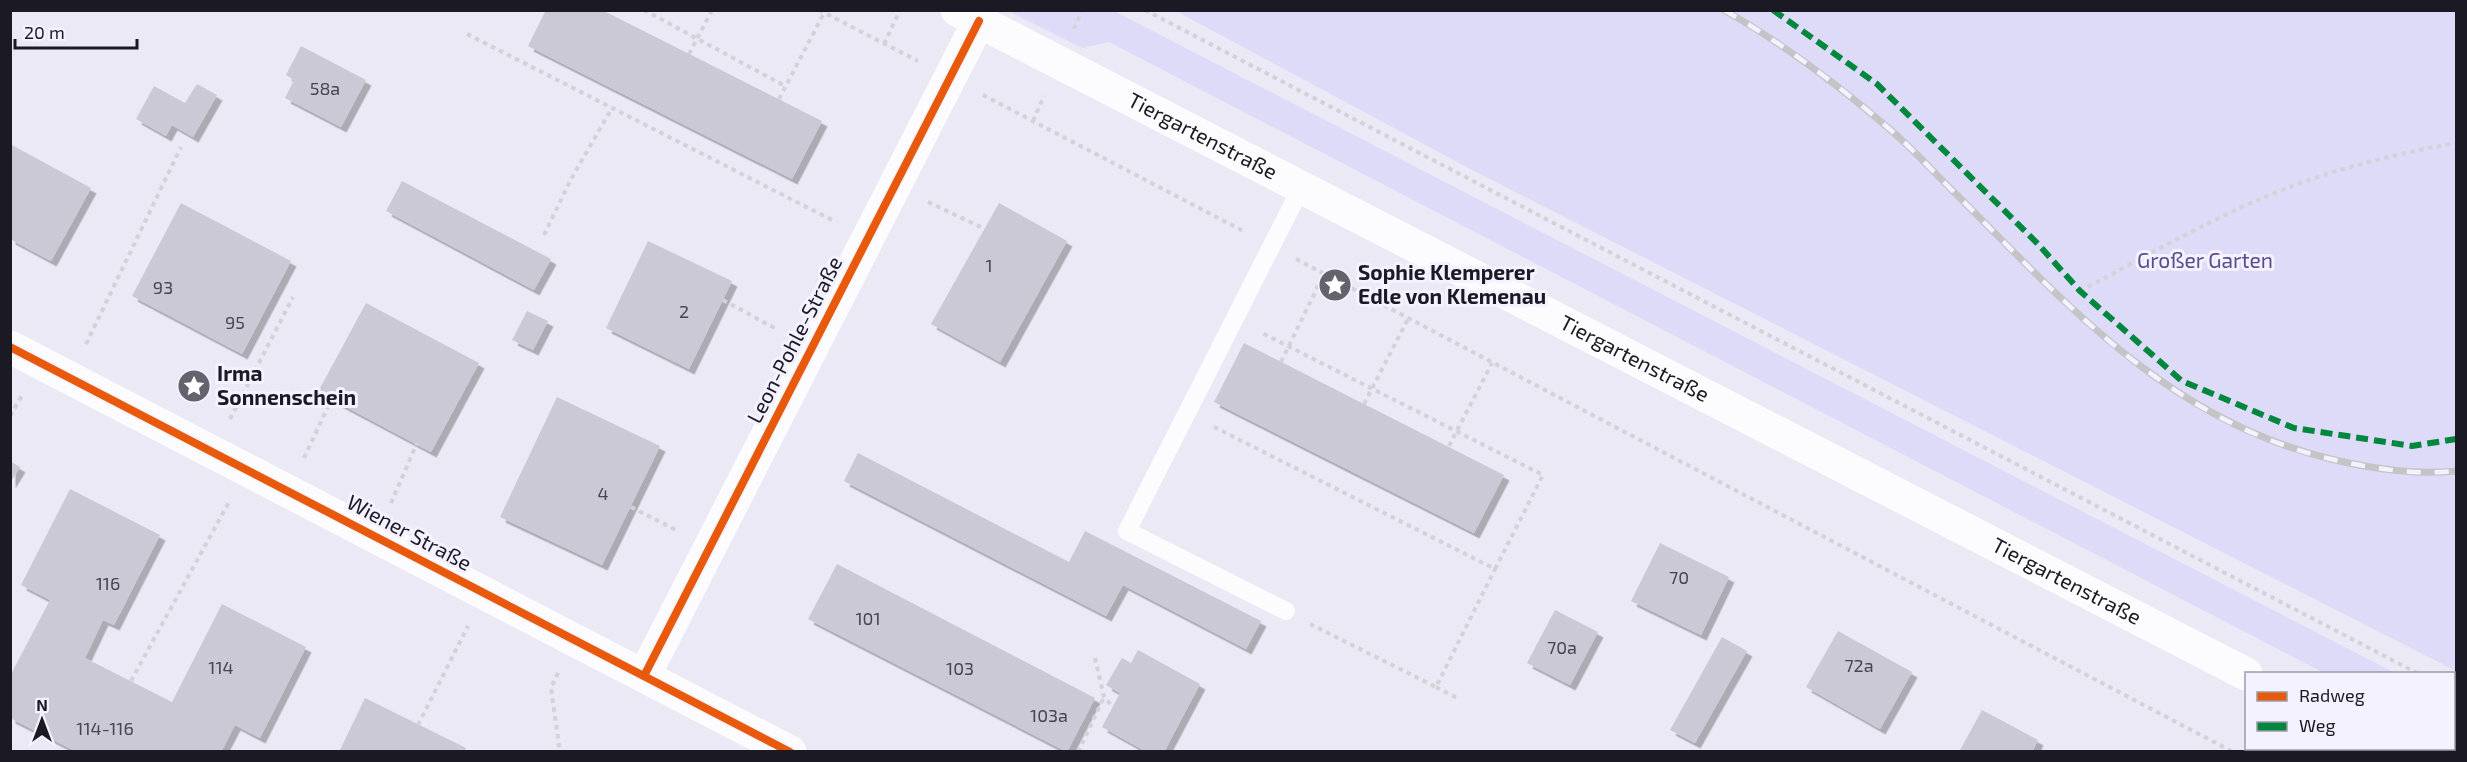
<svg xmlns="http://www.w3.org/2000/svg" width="2467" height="762" font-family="'Exo 2',sans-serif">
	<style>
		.green { fill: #dedbf9 }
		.building { fill: #cbc9d5; filter: url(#shadow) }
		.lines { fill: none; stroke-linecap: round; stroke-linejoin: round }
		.path { stroke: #d3d2d6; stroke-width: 4; stroke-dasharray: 4.5 4.5; stroke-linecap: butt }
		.service { stroke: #fcfcfe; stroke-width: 18 }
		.minor { stroke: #fcfcfe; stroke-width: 33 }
		.secondary { stroke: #fcfcfe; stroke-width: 33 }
		.rail-casing { stroke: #c4c4c7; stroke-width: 7 }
		.rail { stroke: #f4f2fe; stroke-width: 4.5; stroke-dasharray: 14; stroke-linecap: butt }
		.quiet { stroke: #00873e; stroke-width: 6; stroke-dasharray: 12 6; stroke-linecap: butt }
		.cycleway-casing { stroke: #f4f2fe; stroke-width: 11 }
		.cycleway { stroke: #e8590c; stroke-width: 8 }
		.labels { text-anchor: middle; stroke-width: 6; stroke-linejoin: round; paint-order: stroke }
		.number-label { font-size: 18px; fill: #474550 }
		.street-label { font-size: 21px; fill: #1b1924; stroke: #f4f2fe }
		.park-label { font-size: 21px; fill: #584b8f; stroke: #f4f2fe }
		.poi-label { font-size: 21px; font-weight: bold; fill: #1b1924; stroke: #f4f2fe; text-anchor: start }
	</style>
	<defs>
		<filter id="shadow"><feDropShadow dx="5.5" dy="5.5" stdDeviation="0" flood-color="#0004"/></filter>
	</defs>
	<rect width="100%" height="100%" fill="#eae9f5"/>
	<!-- green -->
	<path class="green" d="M1008,11H1114L2395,673H2324L1109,42L1082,48Z
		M1176,11H2456V671L1474,171Z"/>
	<!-- building -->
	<path class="building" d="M546,10H602L822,121L792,179L528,46Z
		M301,46L366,80L341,127L285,98L294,80L286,75Z
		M197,84L217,95L193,137L172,125L166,136L136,119L154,86L185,103Z
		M10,144L91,188L51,261L10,239Z
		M402,181L551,259L534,290L386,211Z
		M181,203L291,261L242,354L132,296Z
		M999,203L1067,241L1000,362L931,324Z
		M648,241L732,281L689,369L606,328Z
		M366,303L479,363L431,452L318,392Z
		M527,311L548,321L533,350L512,340Z
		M1244,343L1504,475L1474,533L1214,402Z
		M557,397L660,446L602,565L500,517Z
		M858,453L1069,562L1085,531L1261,621L1246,649L1123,585L1106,616L844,481Z
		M10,461L20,467L10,483Z
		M70,489L160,535L114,625L103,620L85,658L172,702L222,604L306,647L260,738L235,725L221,752H77L10,718V676L50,600L21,585Z
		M1660,543L1729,577L1701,635L1631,601Z
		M837,564L1095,698L1067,752L808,619Z
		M1555,610L1598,632L1570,685L1527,663Z
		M1838,631L1912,672L1880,729L1806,687Z
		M1722,637L1747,651L1695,743L1670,730Z
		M1138,650L1200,684L1164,752H1147L1102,727L1120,693L1106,685L1122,658L1131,663Z
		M365,698L466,748L464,752H339Z
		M1982,710L2038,740L2032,752H1959Z"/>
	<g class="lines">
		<!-- path -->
		<path class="path" d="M644,10L785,86
			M819,10L918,61
			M1145,10L2419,674
			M1074,29L1082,10
			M467,34L836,222
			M884,44L900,10
			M689,54L712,10
			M983,95L1245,232
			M779,99L824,13
			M1033,121L1044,96
			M928,202L985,229
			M544,235L571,179L612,108
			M1296,259L2233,752
			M2080,291C2154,252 2227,209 2306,181C2355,164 2405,152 2456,143
			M723,300L778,330
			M86,344L181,147
			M1281,362L1324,274
			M1364,404L1408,319
			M10,416L23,394
			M230,419L293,297
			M1214,427L1495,569L1543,475L1262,333
			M1449,446L1492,363
			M304,458L332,398
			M391,503L417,443
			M631,507L676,530
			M1310,624L1436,687L1495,569
			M1095,658L1104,697L1113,707
			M558,673L551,688L560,752
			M131,681L229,502
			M1436,687L1459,699
			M2454,691L2456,693
			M418,725L468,626
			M1078,752L1104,697"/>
		<!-- service -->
		<path class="service" d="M1286,611L1127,531L1301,188"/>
		<!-- minor -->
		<path class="minor" d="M10,347L790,752
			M644,676L979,21"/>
		<!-- secondary -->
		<g class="secondary">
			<path id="s1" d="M957,10L2246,674"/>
			<path d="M2391,748L2396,752"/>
		</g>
		<defs>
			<path id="rail" d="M1724,10C1784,44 1841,87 1893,132C1916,152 1936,175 1958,196C2070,308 2173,423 2335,460C2374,469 2416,475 2456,471"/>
		</defs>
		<!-- rail casing -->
		<use href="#rail" class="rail-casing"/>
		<!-- rail -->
		<use href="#rail" class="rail"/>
		<!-- quiet -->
		<path class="quiet" d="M1773,10L1877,84L2038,244L2080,291L2182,381L2294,428L2412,446L2456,439"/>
		<defs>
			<path id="cycleway" d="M10,347L790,752
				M644,676L979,21"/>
		</defs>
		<!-- cycleway casing -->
		<use href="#cycleway" class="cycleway-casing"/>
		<!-- cycleway -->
		<use href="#cycleway" class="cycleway"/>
	</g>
	<!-- icons -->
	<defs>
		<symbol id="sight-disc" viewBox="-11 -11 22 22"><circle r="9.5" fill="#63626d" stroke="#f4f2fe"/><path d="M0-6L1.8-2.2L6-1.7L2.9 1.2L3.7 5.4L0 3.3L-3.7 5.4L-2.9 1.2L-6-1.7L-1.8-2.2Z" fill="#fff"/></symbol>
	</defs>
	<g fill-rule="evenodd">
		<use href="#sight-disc" x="1316" y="266" width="38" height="38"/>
		<use href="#sight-disc" x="175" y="367" width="38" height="38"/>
	</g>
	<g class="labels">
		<!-- number labels -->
		<g class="number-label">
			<text x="325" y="95">58a</text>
			<text x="989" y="272">1</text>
			<text x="163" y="294">93</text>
			<text x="684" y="318">2</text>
			<text x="235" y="329">95</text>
			<text x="603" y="500">4</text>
			<text x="1679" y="584">70</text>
			<text x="108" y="590">116</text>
			<text x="868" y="625">101</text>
			<text x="1562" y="654">70a</text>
			<text x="1859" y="672">72a</text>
			<text x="221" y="674">114</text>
			<text x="960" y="675">103</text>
			<text x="1049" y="722">103a</text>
			<text x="105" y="735">114-116</text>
		</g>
		<!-- street labels -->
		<g class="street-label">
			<text dy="7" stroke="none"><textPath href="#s1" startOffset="276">Tiergartenstraße</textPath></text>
			<text transform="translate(795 340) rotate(-63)" y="7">Leon-Pohle-Straße</text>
			<text dy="7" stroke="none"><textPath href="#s1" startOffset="762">Tiergartenstraße</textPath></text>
			<text transform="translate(409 533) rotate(28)" y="7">Wiener Straße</text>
			<text dy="7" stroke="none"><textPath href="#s1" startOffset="1248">Tiergartenstraße</textPath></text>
		</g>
		<!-- park labels -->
		<g class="park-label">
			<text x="2205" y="268">Großer Garten</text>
		</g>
		<!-- poi labels -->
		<g class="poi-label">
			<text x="1358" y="280">Sophie Klemperer<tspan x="1358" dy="24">Edle von Klemenau</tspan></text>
			<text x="217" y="381">Irma<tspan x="217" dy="24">Sonnenschein</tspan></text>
		</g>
	</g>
	<!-- border -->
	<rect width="2467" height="762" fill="none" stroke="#1b1924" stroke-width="24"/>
	<!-- legend -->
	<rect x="2245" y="672" width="210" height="78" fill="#f4f2fe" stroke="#9d9ba7" stroke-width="1.5"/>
	<rect x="2257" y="692" width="30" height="9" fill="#e8590c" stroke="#9d9ba7" stroke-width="1.5"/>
	<text x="2299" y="702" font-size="18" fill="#1b1924">Radweg</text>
	<rect x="2257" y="722" width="30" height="9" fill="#00873e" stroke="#9d9ba7" stroke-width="1.5"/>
	<text x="2299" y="732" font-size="18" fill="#1b1924">Weg</text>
	<!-- north arrow -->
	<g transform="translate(42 720)" stroke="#f4f2fe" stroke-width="4.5" paint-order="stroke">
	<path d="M0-4.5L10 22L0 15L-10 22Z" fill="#1b1924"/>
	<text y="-9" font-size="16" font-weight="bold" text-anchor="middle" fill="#1b1924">N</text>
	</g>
	<!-- scale -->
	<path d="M15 39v9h122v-9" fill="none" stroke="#1b1924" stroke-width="3"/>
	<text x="24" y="39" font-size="18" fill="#1b1924" stroke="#f4f2fe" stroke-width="4.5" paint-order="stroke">20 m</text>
</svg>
